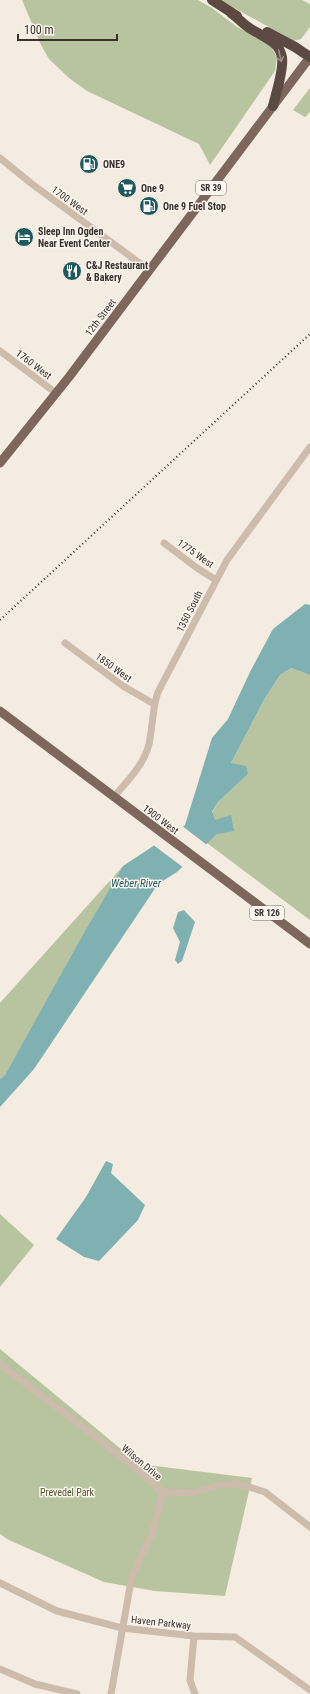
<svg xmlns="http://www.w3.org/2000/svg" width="310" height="1694" font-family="'Roboto Condensed',sans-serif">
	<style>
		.green { fill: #b8c4a0 }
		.water { fill: #7fb0b2 }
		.pier { fill: #f4ebe1 }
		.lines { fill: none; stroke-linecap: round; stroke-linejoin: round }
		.minor { stroke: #cdbbac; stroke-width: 7 }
		.major { stroke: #7d675c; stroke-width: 9 }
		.highway { stroke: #5c4a42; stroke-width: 10 }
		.rail { stroke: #3b302b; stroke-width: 2; stroke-dasharray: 1 3; stroke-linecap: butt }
		.oneway { stroke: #9c8e87 }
		.labels { text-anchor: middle; stroke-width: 3; stroke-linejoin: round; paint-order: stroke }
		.shield { fill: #fbf5ee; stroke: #756b66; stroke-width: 1 }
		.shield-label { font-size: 9px; font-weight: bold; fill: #3b302b }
		.poi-label { font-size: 10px; font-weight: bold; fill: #3b302b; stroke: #fbf5ee; text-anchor: start }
		.street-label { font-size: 10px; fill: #3b302b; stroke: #fbf5ee }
		.park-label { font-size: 10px; fill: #4a5a2e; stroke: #fbf5ee }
		.water-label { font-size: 11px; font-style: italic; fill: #1f5a5e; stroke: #fbf5ee }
	</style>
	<rect width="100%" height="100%" fill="#f4ebe1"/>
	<!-- green -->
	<path class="green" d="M22,0H198L212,8L237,27L269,44L277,57L275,71L210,165L199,144L87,91L69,78L49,59L41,45Z
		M220,0H302L310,4V27L301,39L294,41Z
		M310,88V112L305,117L293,110Z
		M291,668L310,675V920L207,843L217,834L212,813L218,802L248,774L231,763L265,698L280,675Z
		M123,866L5,1075L0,1079V1003Z
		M0,1214L34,1245L0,1287Z
		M0,1349L139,1464L252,1478L225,1596L155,1591L104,1582L9,1540L0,1534Z"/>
	<!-- water -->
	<path class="water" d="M305,604L310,605V675L291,668L280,675L265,698L231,763L246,766L248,774L218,802L212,812L215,820L231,815L234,831L217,834L177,872L158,884L34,1069L0,1107V1079L5,1075L84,933L123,866L185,825L212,738L228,719L250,672L273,629Z
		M184,910L195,922L182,961L178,964L175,960L180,942L173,928L178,912Z
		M106,1161L113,1164L111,1173L145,1205L138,1220L99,1261L84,1257L56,1239L86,1197Z"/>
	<!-- pier -->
	<path class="pier" d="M181,825L207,845L184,868L152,844Z"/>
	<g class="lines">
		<!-- minor -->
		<path class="minor" d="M0,158L32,184L149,270
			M0,351L56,393
			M164,543L197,568L216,580
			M65,643L123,686L154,704
			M114,797C127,781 144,765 149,744C153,726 152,709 158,692L227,560L310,447
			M0,1364L132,1465L163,1492L192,1493L221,1485L236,1484L249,1487L265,1492L310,1527
			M0,1583L57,1611L122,1628L194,1636L235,1637L310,1690
			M194,1636L190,1680L195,1694
			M0,1669L35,1684L77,1694
			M111,1694L131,1581L138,1562L152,1534L163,1492"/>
		<!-- major -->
		<path class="major" d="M0,463L69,377L310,57
			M0,711L310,944"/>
		<!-- highway -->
		<path class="highway" d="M212,0L237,16
			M231,13C237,17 242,23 248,27C260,36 279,40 282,57C284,70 276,93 273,106
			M267,32L295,47L310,57"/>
		<!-- rail -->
		<path class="rail" d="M0,620L310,334"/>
	</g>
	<!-- one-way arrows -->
	<defs><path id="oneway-shaft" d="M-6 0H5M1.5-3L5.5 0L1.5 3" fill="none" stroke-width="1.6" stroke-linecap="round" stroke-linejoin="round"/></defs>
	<use class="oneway" href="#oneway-shaft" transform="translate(280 56) rotate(77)"/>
	<!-- icons -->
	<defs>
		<symbol id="fuel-disc" viewBox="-11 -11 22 22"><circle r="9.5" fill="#1f5a5e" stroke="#fbf5ee"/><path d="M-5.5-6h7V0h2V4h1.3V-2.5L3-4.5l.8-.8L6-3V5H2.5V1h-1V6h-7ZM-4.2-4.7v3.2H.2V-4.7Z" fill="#fff"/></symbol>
		<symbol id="supermarket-disc" viewBox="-11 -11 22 22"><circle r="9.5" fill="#1f5a5e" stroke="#fbf5ee"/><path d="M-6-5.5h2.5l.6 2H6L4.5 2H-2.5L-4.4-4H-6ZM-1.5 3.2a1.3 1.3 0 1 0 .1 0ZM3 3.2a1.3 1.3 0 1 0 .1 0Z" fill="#fff"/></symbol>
		<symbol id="hotel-disc" viewBox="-11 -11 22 22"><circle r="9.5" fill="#1f5a5e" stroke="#fbf5ee"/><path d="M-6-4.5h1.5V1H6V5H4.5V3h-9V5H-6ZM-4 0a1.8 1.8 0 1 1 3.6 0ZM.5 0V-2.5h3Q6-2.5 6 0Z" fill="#fff"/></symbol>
		<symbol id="restaurant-disc" viewBox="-11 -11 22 22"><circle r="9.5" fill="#1f5a5e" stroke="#fbf5ee"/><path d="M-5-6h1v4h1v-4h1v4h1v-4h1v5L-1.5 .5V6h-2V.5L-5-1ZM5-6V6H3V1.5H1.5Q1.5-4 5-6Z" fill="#fff"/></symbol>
	</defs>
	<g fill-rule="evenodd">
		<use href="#fuel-disc" x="78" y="153" width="22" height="22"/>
		<use href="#supermarket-disc" x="116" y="177" width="22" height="22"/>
		<use href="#fuel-disc" x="138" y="195" width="22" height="22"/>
		<use href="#hotel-disc" x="13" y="226" width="22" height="22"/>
		<use href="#restaurant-disc" x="61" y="260" width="22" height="22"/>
	</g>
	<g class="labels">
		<!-- shield labels -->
		<g class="shield">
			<rect x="196" y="181" width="30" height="14" rx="3"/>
			<rect x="250" y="906" width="34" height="14" rx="3"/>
		</g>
		<g class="shield-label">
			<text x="211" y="191">SR 39</text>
			<text x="267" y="916">SR 126</text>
		</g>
		<!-- poi labels -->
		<g class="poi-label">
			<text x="103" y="168">ONE9</text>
			<text x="141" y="192">One 9</text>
			<text x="163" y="210">One 9 Fuel Stop</text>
			<text x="38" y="235">Sleep Inn Ogden<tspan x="38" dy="12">Near Event Center</tspan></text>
			<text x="86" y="269">C&amp;J Restaurant<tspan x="86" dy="12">&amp; Bakery</tspan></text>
		</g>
		<!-- street labels -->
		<g class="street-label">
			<text transform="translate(70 200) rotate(36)" y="4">1700 West</text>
			<text transform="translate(100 317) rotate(-53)" y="4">12th Street</text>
			<text transform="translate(34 364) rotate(37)" y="4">1760 West</text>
			<text transform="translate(196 553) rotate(35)" y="4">1775 West</text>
			<text transform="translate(189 611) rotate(-63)" y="4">1350 South</text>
			<text transform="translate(114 667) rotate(36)" y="4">1850 West</text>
			<text transform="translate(161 819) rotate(37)" y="4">1900 West</text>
			<text transform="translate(142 1462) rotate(40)" y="4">Wilson Drive</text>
			<text transform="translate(161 1622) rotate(6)" y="4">Haven Parkway</text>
		</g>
		<!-- park labels -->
		<g class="park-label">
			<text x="67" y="1496">Prevedel Park</text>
		</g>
		<!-- water labels -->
		<g class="water-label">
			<text x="136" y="887">Weber River</text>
		</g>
	</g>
	<!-- scale -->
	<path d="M18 34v6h99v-6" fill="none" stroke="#3b302b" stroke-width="2"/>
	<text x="24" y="34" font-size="12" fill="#3b302b" stroke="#fbf5ee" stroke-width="3" paint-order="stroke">100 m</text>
</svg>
